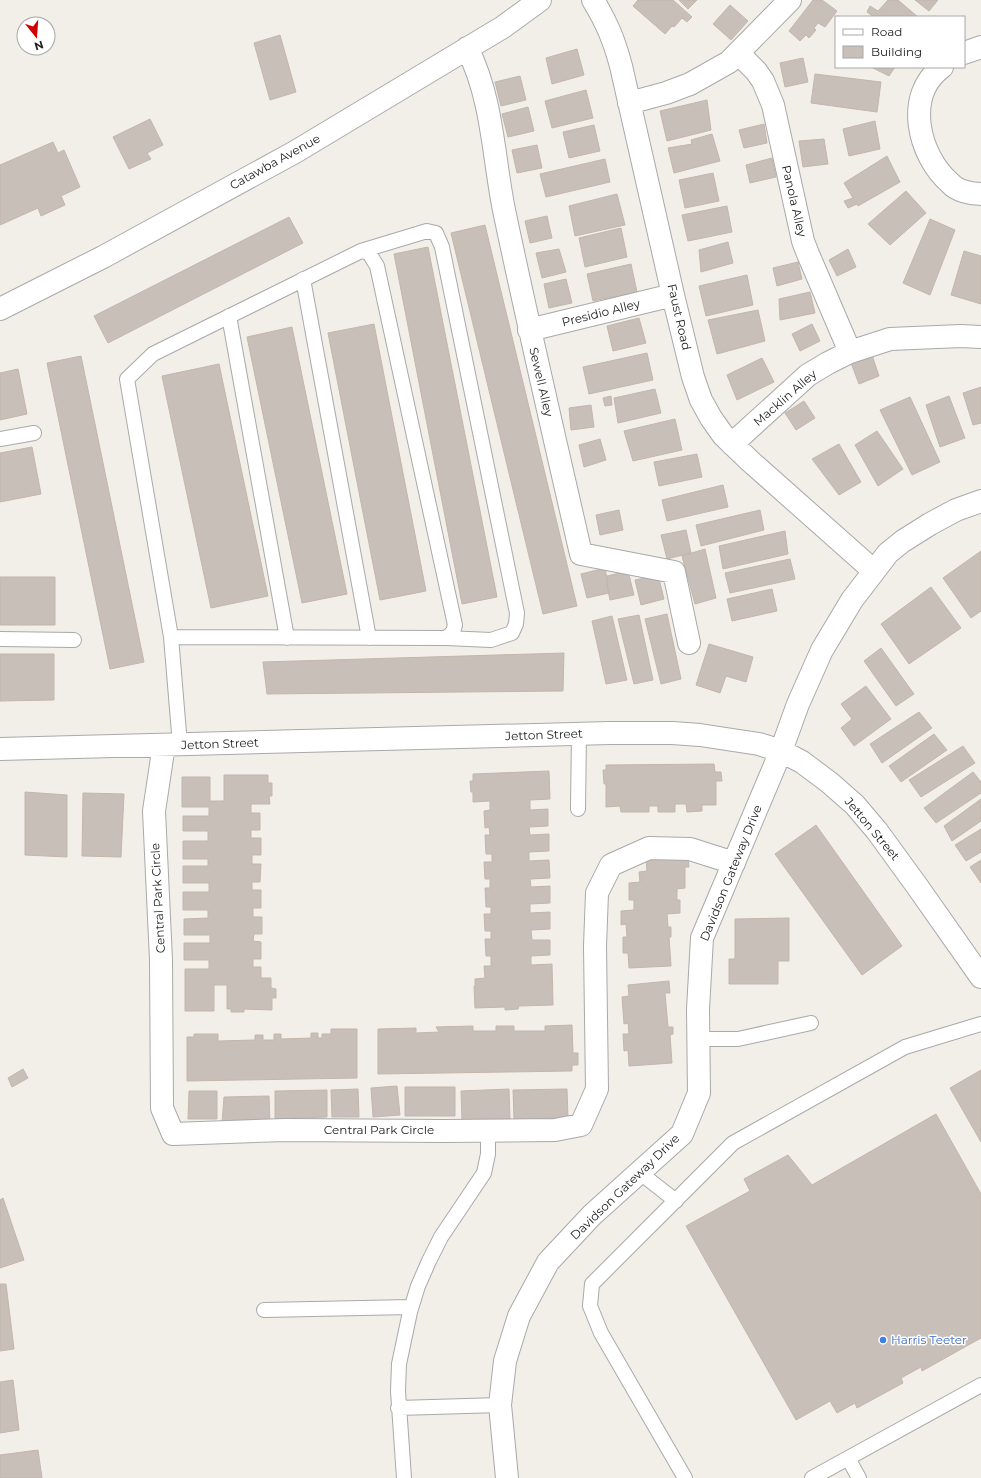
<svg xmlns="http://www.w3.org/2000/svg" width="981" height="1478" font-family="Montserrat,sans-serif">
	<style>
		.building { fill: #c7bfb8; stroke: #c4b6ab }
		.lines { fill: none; stroke-linecap: round; stroke-linejoin: round }
		.lane-casing { stroke: #a9a9a9; stroke-width: 16 }
		.street-casing { stroke: #a9a9a9; stroke-width: 24 }
		.lane { stroke: #fff; stroke-width: 14 }
		.street { stroke: #fff; stroke-width: 22 }
		.shop-dot { fill: #3f7fe0; stroke: #fff; stroke-width: 1.5 }
		.labels { text-anchor: middle; stroke-width: 3; stroke-linejoin: round; paint-order: stroke }
		.street-label { font-size: 12px; fill: #222; stroke: #fff }
		.shop-label { font-size: 12px; fill: #366cbe; stroke: #fff; text-anchor: start }
	</style>
	<rect width="100%" height="100%" fill="#f2efe9"/>
	<!-- building -->
	<path class="building" d="M638,0H673L692,17L687,22L682,18L674,27L672,26L665,34L633,6Z
		M679,0H697L688,9Z
		M813,0H822L837,11L825,27L818,23L814,28L816,30L809,38L806,35L800,41L789,31Z
		M888,0H898L918,17H874L867,12L870,6L878,11Z
		M915,0H938L929,11Z
		M730,5L748,21L731,40L713,24Z
		M280,35L296,92L270,100L254,43Z
		M577,49L584,75L552,84L546,58Z
		M803,58L808,82L785,87L780,63Z
		M871,67H895L889,76Z
		M815,74L881,82L877,112L811,103Z
		M520,76L526,100L501,106L495,82Z
		M586,90L593,118L552,128L545,101Z
		M707,100L711,130L667,141L660,111Z
		M528,107L534,131L508,137L502,114Z
		M150,119L163,145L147,153L151,159L129,169L113,137Z
		M875,121L880,149L849,156L843,129Z
		M764,124L767,143L744,148L739,130Z
		M594,125L600,151L569,158L563,132Z
		M712,134L720,161L674,173L668,148L692,144L691,140Z
		M824,139L828,164L803,167L799,141Z
		M53,142L58,153L64,150L80,187L61,196L65,205L41,216L38,208L0,225V165Z
		M537,145L542,168L517,173L512,150Z
		M887,156L900,182L858,206L857,204L848,208L844,201L853,198L844,183Z
		M772,158L776,177L750,183L746,165Z
		M605,159L610,182L546,197L540,174Z
		M713,173L719,201L685,208L679,180Z
		M906,191L926,213L890,245L868,224Z
		M617,194L625,225L575,236L569,206Z
		M727,206L732,232L688,241L682,215Z
		M547,216L552,238L530,243L525,221Z
		M289,217L303,243L108,343L94,316Z
		M930,219L955,230L930,295L903,283Z
		M485,225L577,606L543,614L451,233Z
		M621,228L627,257L585,267L579,238Z
		M728,242L733,263L701,272L699,250Z
		M428,247L497,597L462,604L394,254Z
		M559,249L566,272L542,278L536,253Z
		M848,249L856,267L837,276L829,260Z
		M964,251L981,256V304L951,295Z
		M798,262L802,279L777,286L773,268Z
		M631,264L637,292L593,301L587,274Z
		M747,275L753,305L706,316L699,286Z
		M566,279L572,303L549,308L544,284Z
		M810,292L815,313L780,320L779,299Z
		M758,310L765,341L717,354L708,320Z
		M639,318L646,343L613,351L607,326Z
		M374,324L426,591L380,600L328,333Z
		M812,324L820,341L800,351L792,334Z
		M292,327L347,594L302,603L247,337Z
		M647,353L653,380L589,394L583,367Z
		M872,355L879,376L859,384L851,363Z
		M81,356L144,662L110,669L47,363Z
		M762,358L774,382L737,400L727,375Z
		M219,364L268,596L211,608L162,376Z
		M18,369L27,414L0,420V373Z
		M981,387V423L973,425L963,393Z
		M655,389L661,413L618,423L614,398Z
		M611,396L612,405L605,406L603,398Z
		M949,396L965,438L940,447L926,405Z
		M910,397L940,462L912,475L880,410Z
		M804,401L815,418L796,430L785,413Z
		M591,405L594,427L571,430L569,408Z
		M675,419L682,450L633,461L624,431Z
		M877,431L903,469L878,486L855,445Z
		M600,439L606,460L584,467L579,445Z
		M839,444L861,482L839,495L812,459Z
		M32,447L41,494L0,502V453Z
		M697,454L702,477L659,486L654,462Z
		M723,485L728,507L667,521L662,500Z
		M619,510L623,530L600,535L596,515Z
		M760,510L764,530L701,546L696,525Z
		M686,530L691,553L667,559L661,535Z
		M785,531L788,554L723,569L719,546Z
		M705,549L716,598L695,604L682,556Z
		M981,551V611L971,618L943,578Z
		M790,559L795,579L730,593L725,573Z
		M605,568L608,585H607L609,593L587,598L581,574Z
		M628,571L634,595L610,600L607,585H608L607,576Z
		M658,575L664,599L641,605L635,580Z
		M0,577H55V625H0Z
		M931,587L961,628L909,664L881,624Z
		M772,589L777,611L732,621L727,599Z
		M667,614L681,679L661,684L645,619Z
		M639,615L653,680L634,684L618,619Z
		M612,616L627,680L606,684L592,621Z
		M709,644L753,657L746,682L726,676L720,693L696,685Z
		M881,648L914,694L896,706L864,661Z
		M564,653L563,691L267,694L263,662Z
		M0,654H54V700L0,701Z
		M866,686L891,719L854,746L841,728L852,719L841,704Z
		M919,712L932,728L882,763L870,744Z
		M934,734L947,750L901,782L889,766Z
		M963,746L975,763L921,797L909,780Z
		M714,764L715,772H721L722,781H716V805H702V811L687,812L686,804H675V812H658V806H649V812H621L620,806L606,807V784H604L603,770H606V765Z
		M549,771L550,799L530,800V810L548,809V826L529,827L530,835L549,834V851L529,852V861L549,860L550,878L530,879L531,887L550,886V903L530,904V913L550,912V929L531,930L532,940H550V955L531,956V965L552,964L553,1005L519,1006L518,1009L505,1010V1007L475,1008L474,986L475,987V979L485,978L484,966H491V956H486L485,939H491V931H485L484,914H491V907H486L485,888H490V879H485L484,862H492V854H486L485,835H490L489,827L485,828L484,811L490,810V801L473,802V792H471L470,781H473V774Z
		M973,772L981,782V793L936,823L924,808Z
		M224,775H268V783H272V796H269L270,804H251V813H260V830H251V838H261V855H252V864H261L260,882H252V890H261V908H253V917H262V934H254L253,941L261,942V959H253V967H261V978H271V988L276,989V998H272V1010L244,1009V1012H231V1009H227V985H214V1011H185V969H209V960H184V943H210V935H184V919L208,918V910H183V892H209V883H183V866H208V859H183V841H208V831H183V816H209V807H182V777H210V801H224Z
		M25,792L67,795V857L25,855Z
		M83,793L124,794L121,857L82,856Z
		M981,799V821L952,841L944,826Z
		M816,825L902,946L862,975L775,854Z
		M981,829V852L966,861L955,845Z
		M688,857L689,867H685V888L677,889V900H680V913L667,914L668,927H671V937H669L671,966L629,968L628,953H623V937H627L626,924L621,925V911L634,910V900H629V883L640,882L639,872L647,871L646,858Z
		M981,860V883L970,867Z
		M789,918V961H778V984H729V959H735V919Z
		M669,981L670,993H665L668,1027H673V1034L670,1035L672,1063L629,1066L628,1050L624,1051L623,1034H629L628,1023L624,1024L622,997L629,996L628,985Z
		M572,1025L573,1053H578V1065H572V1071L378,1074V1029L416,1028V1033L439,1032L436,1027L473,1026V1031H496V1026H514V1031H545V1026Z
		M331,1029H357V1078L187,1081V1037H194V1034H218V1041L255,1040V1035H263V1040H274V1034H281V1039L311,1038V1033H318V1038H322V1034H331Z
		M23,1069L28,1078L12,1087L8,1078Z
		M981,1070V1142L950,1088Z
		M397,1086L400,1115L373,1117L371,1088Z
		M405,1087H455V1116H405Z
		M358,1089L359,1117H332L331,1090Z
		M509,1089L510,1119L462,1121L461,1091Z
		M567,1089L568,1118L514,1119L513,1090Z
		M327,1090V1117L275,1119V1091Z
		M189,1091H217V1119H188Z
		M269,1096L270,1123H222L224,1097Z
		M936,1114L981,1194V1338L922,1371L921,1367L901,1378L903,1383L857,1408L855,1403L837,1413L830,1401L796,1420L686,1226L750,1191L744,1179L788,1155L812,1185Z
		M3,1198L24,1260L0,1268V1200Z
		M0,1284H6L14,1349L0,1351Z
		M13,1380L19,1430L0,1433V1382Z
		M38,1450L42,1478H0V1455Z"/>
	<g class="lines">
		<defs>
			<path id="lane" d="M361,251L427,231L436,233L442,247L517,613L516,624L512,633L491,640L446,638
				M303,279L369,638
				M229,316L287,638
				M0,439L34,433
				M171,637L446,638L453,632L455,625L377,266L369,253L361,251L153,354L127,379L171,637L180,745
				M0,639L74,640
				M578,809L579,734
				M698,1039H738L811,1023
				M639,1172L676,1201
				M264,1310L411,1307
				M398,1408L500,1405
				M848,1458L859,1478
				M404,1478L398,1391L399,1364L410,1312L418,1286L429,1261L441,1237L484,1173L488,1154V1130
				M685,1478L601,1333L590,1306L592,1284L733,1143L905,1047L981,1024
				M812,1478L981,1385"/>
			<path id="street" d="M593,0C607,23 614,40 621,66L673,295L693,377L701,400L711,418L723,435L750,461L874,571
				M467,48C493,99 493,156 504,210C528,325 555,440 581,554L674,572L689,643
				M738,53L756,71L763,81L773,105L803,241L808,254L850,352
				M964,53L981,47
				M942,67C904,95 918,155 950,183C957,191 971,194 981,194
				M629,103L666,93L690,84L729,62L790,0
				M0,309L103,257L295,152L503,27L540,0
				M529,330L673,295
				M732,444L808,375L828,363L850,352L890,339L961,336L981,337
				M164,745L154,811L161,960L162,1108L173,1134L285,1130L443,1131L555,1130L581,1125L597,1089L595,946L597,893L611,865L649,848L690,849L734,863
				M0,749L610,733H672L700,735L759,744L781,751L802,762L830,783L855,805L877,831L917,886L981,977
				M507,1478L500,1405L505,1361L519,1316L548,1262L592,1215L682,1134L699,1093L698,1009L702,938L781,751L798,704L822,650L852,600L888,553L903,541L930,524L956,510L981,501"/>
		</defs>
		<!-- lane casing -->
		<use href="#lane" class="lane-casing"/>
		<!-- street casing -->
		<use href="#street" class="street-casing"/>
		<!-- lane -->
		<use href="#lane" class="lane"/>
		<!-- street -->
		<use href="#street" class="street"/>
	</g>
	<!-- markers -->
	<circle class="shop-dot" cx="883" cy="1340" r="4"/>
	<g class="labels">
		<!-- street labels -->
		<g class="street-label">
			<text transform="translate(275 162) rotate(-29)" y="4">Catawba Avenue</text>
			<text transform="translate(794 201) rotate(77)" y="4">Panola Alley</text>
			<text transform="translate(601 313) rotate(-14)" y="4">Presidio Alley</text>
			<text transform="translate(679 317) rotate(77)" y="4">Faust Road</text>
			<text transform="translate(541 382) rotate(77)" y="4">Sewell Alley</text>
			<text transform="translate(785 398) rotate(-41)" y="4">Macklin Alley</text>
			<text transform="translate(544 735) rotate(-2)" y="4">Jetton Street</text>
			<text transform="translate(220 744) rotate(-2)" y="4">Jetton Street</text>
			<text transform="translate(872 829) rotate(50)" y="4">Jetton Street</text>
			<text transform="translate(731 873) rotate(-68)" y="4">Davidson Gateway Drive</text>
			<text transform="translate(158 898) rotate(-93)" y="4">Central Park Circle</text>
			<text x="379" y="1134">Central Park Circle</text>
			<text transform="translate(625 1187) rotate(-44)" y="4">Davidson Gateway Drive</text>
		</g>
		<!-- shop labels -->
		<g class="shop-label">
			<text x="891" y="1344">Harris Teeter</text>
		</g>
	</g>
	<!-- legend -->
	<rect x="835" y="16" width="130" height="52" fill="#ffffff" stroke="#a7a7a7"/>
	<rect x="843" y="29" width="20" height="6" fill="#ffffff" stroke="#a7a7a7"/>
	<text x="871" y="36" font-size="12" fill="#222222">Road</text>
	<rect x="843" y="46" width="20" height="12" fill="#c7bfb8" stroke="#a7a7a7"/>
	<text x="871" y="56" font-size="12" fill="#222222">Building</text>
	<!-- north arrow -->
	<g transform="translate(36 36) rotate(163)"><circle r="19" fill="#ffffff" stroke="#a7a7a7"/>
	<path d="M0-3L7 15L0 10L-7 15Z" fill="#d40000"/>
	<text y="-6" font-size="11" font-weight="bold" text-anchor="middle" fill="#222222">N</text>
	</g>
</svg>
